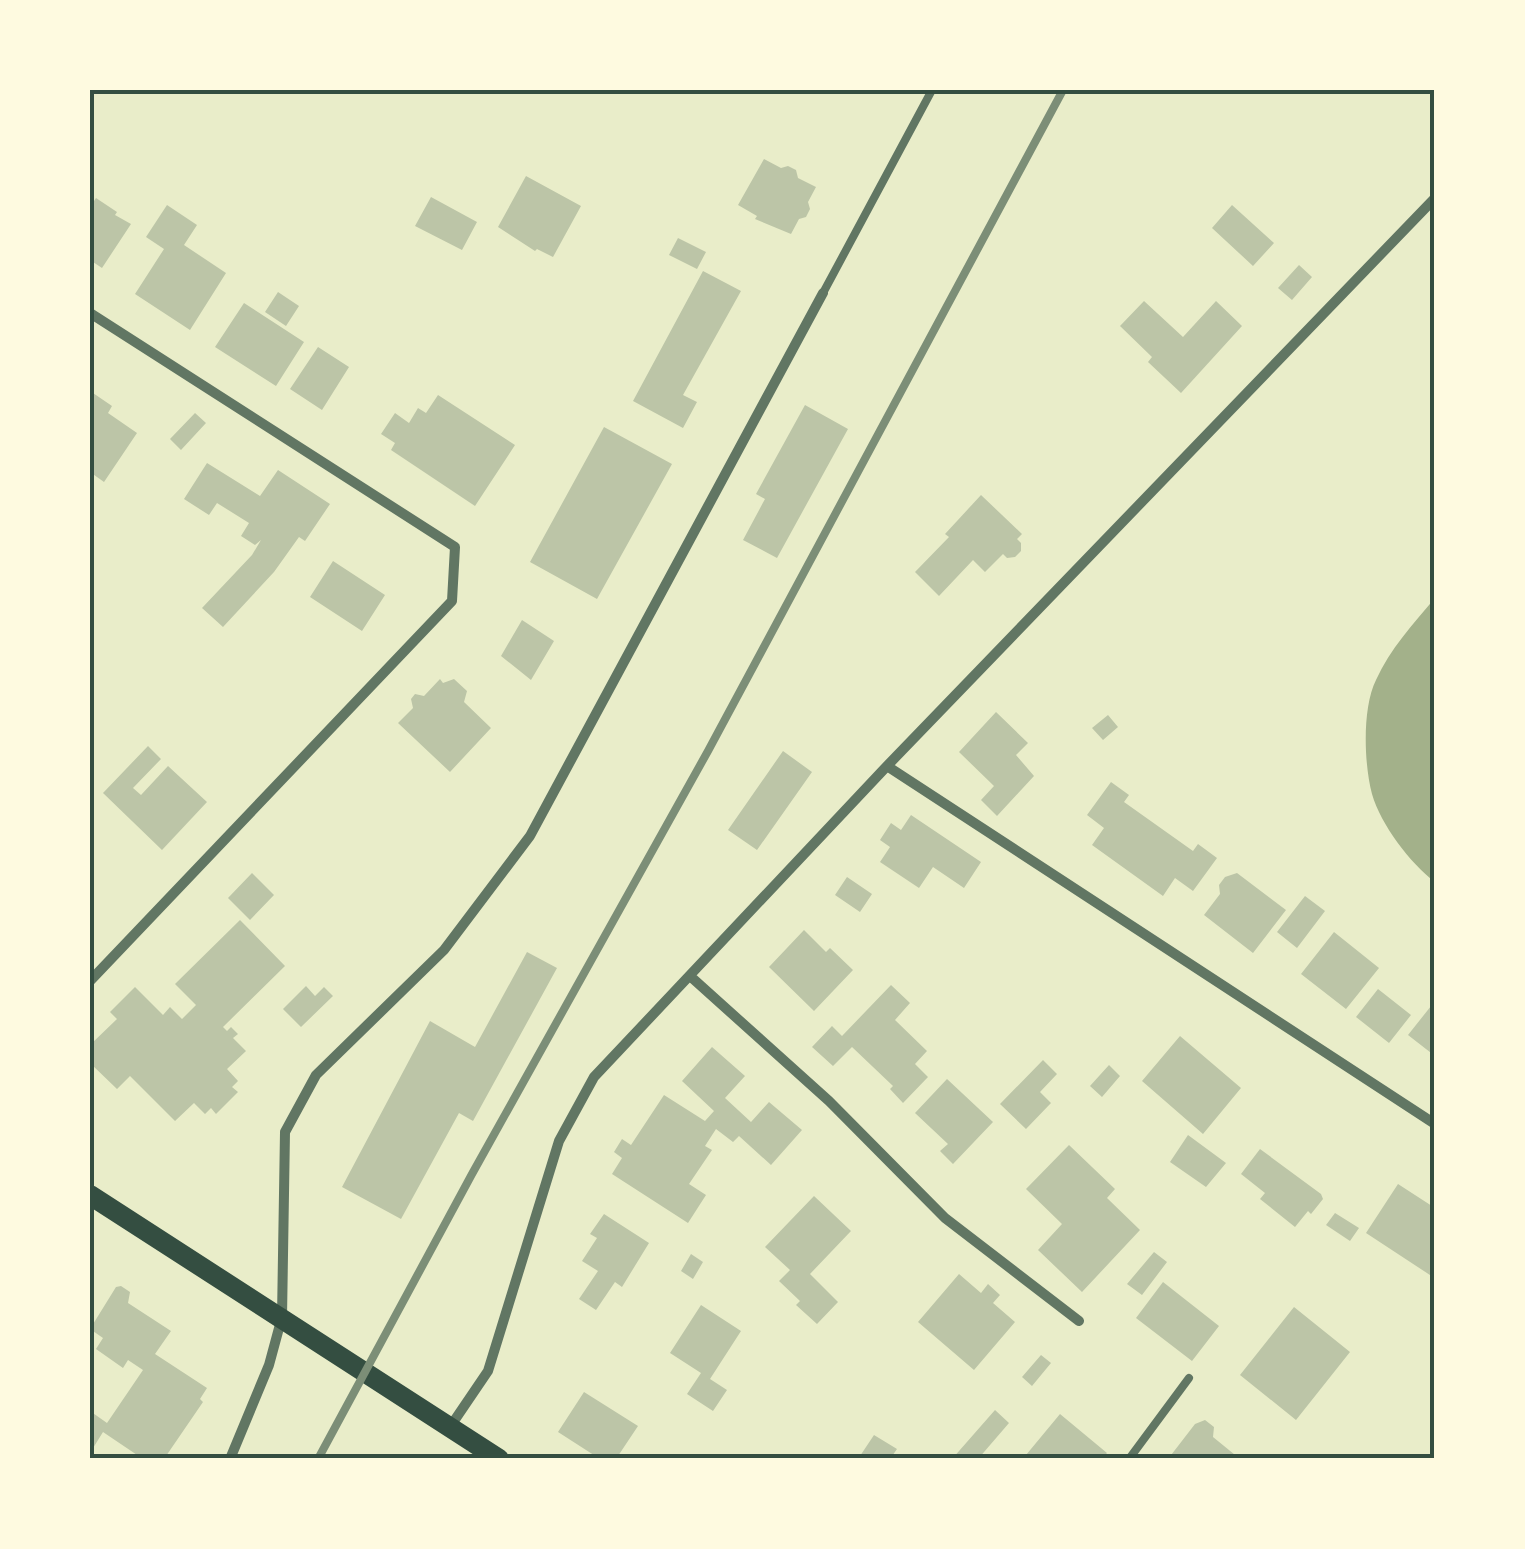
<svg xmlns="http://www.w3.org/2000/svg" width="1525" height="1549" font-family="'Roboto Serif',serif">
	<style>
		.water { fill: #a3b18a }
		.building { fill: #bcc5a7 }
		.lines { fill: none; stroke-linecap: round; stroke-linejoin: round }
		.service { stroke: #617663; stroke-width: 8 }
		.minor { stroke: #617663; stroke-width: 10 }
		.secondary { stroke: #344e41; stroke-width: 20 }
		.rail { stroke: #7c8e77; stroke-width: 8 }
		.neatline { fill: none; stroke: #344e41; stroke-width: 4 }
	</style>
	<rect width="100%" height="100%" fill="#e9edc9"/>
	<!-- water -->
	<path class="water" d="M1435,598V882C1410,863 1381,825 1372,794C1364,764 1362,708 1376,680C1390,649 1413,624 1435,598Z"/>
	<!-- building -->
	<path class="building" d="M764,159L781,168L788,166L796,170L798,178L816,187L808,202L810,209L806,217L799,219L791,234L755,219L757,216L738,205Z
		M526,176L581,206L553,257L537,249L535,251L498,227Z
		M431,197L477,222L462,250L415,226Z
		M90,198L94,201L96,198L117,212L115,215L131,224L102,268L90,260Z
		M167,205L197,225L184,245L226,273L190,330L135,294L164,249L146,237Z
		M1232,205L1274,243L1253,266L1212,228Z
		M678,238L706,252L697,269L669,255Z
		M1299,265L1312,277L1292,300L1278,288Z
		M703,271L741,291L683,395L697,402L683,428L633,401Z
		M278,292L299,306L286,326L265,312Z
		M1144,301L1183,337L1216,301L1242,326L1181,393L1148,362L1152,357L1120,326Z
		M244,303L304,342L276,386L215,347Z
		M318,347L349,367L322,410L290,389Z
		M93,393L112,406L108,413L137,433L104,482L90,472V397Z
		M438,395L515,445L475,506L391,450L395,443L381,434L395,413L409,423L418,408L426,413Z
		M805,405L848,429L777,558L743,540L765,499L756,494Z
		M195,413L206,423L181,450L170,439Z
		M604,427L672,464L597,599L530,562Z
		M207,463L260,496L278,470L330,504L305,541L299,537L274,572L223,627L202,608L252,555L261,540L255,545L241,536L249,523L217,503L209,515L184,499Z
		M981,495L1022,534L1017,539L1021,543V551L1015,557L1007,558L1003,554L985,572L973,560L939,596L915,572L949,537L945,534Z
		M333,561L385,595L362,631L310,597Z
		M522,620L554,641L531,680L501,656Z
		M440,679L443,683L454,679L467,691L464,702L491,728L450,772L398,723L413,708L411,699L415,694L424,696Z
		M996,712L1028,743L1016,755L1034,776L997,816L981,800L994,786L959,752Z
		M1108,715L1118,727L1103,740L1092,728Z
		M148,746L161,759L133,788L141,795L168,766L207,802L162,850L103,793Z
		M783,751L812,772L757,850L728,830Z
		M1111,782L1129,795L1124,802L1193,851L1198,844L1217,858L1193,891L1175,878L1163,896L1092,845L1104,828L1087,815Z
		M911,815L981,862L964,888L933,867L919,888L880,862L890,847L880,840L891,823L901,830Z
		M252,873L274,895L250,920L228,898Z
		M1237,873L1286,910L1253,953L1204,915L1220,894L1219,885L1225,877Z
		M847,877L872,894L860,912L835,895Z
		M1305,896L1325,911L1297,948L1277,932Z
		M240,920L285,966L223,1027L227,1031L231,1027L238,1034L233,1038L246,1051L227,1069L238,1081L232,1087L238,1092L216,1114L211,1108L205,1114L194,1103L175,1121L130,1076L117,1089L90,1063V1045L117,1019L110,1012L135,987L163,1015L170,1007L182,1019L196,1005L175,984Z
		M804,930L826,952L830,948L853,970L814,1011L769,967Z
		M1334,932L1379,968L1346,1009L1301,974Z
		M527,952L557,968L473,1121L459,1113L401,1219L342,1187L430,1021L475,1047Z
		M891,985L910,1003L895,1020L927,1051L915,1064L928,1077L903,1103L890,1089L893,1086L852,1047L833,1066L812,1047L832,1026L842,1036Z
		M306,986L315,996L324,987L333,996L301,1027L283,1009Z
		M1378,989L1411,1015L1389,1043L1356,1017Z
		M1435,1001V1056L1408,1035Z
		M1180,1036L1241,1088L1203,1134L1142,1081Z
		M712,1047L745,1076L725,1098L751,1122L769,1102L802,1130L771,1165L739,1136L733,1142L716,1129L705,1146L712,1150L689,1184L706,1195L688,1223L612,1174L622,1158L614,1152L622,1139L631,1145L664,1095L705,1121L714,1111L682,1081Z
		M1043,1060L1057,1074L1040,1092L1051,1103L1026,1129L1000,1104Z
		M1109,1065L1120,1076L1102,1097L1090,1086Z
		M947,1079L993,1122L953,1164L940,1151L948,1144L915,1113Z
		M1188,1135L1226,1163L1206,1187L1170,1162Z
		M1069,1145L1115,1189L1107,1198L1140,1230L1082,1292L1038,1250L1062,1224L1026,1189Z
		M1260,1149L1321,1194L1323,1199L1311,1214L1308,1211L1295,1227L1260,1199L1265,1193L1241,1174Z
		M1398,1184L1435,1208L1433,1277L1366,1233Z
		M814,1196L851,1231L810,1274L838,1302L817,1324L796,1305L800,1301L779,1281L790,1270L765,1247Z
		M1335,1213L1359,1228L1350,1241L1326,1225Z
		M604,1214L649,1243L622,1287L615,1282L596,1310L579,1299L598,1271L582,1261L597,1238L590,1234Z
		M1154,1252L1167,1262L1142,1295L1127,1284Z
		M691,1254L703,1262L693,1279L681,1271Z
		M959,1274L981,1293L988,1284L1000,1295L993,1303L1015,1322L974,1370L918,1322Z
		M1163,1282L1219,1326L1192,1361L1136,1318Z
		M121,1286L130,1292L128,1303L171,1331L155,1354L207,1388L200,1399L203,1402L164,1459H143L103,1432L90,1453V1411L107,1423L143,1370L128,1360L123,1368L96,1349L103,1338L90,1329L116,1287Z
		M701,1305L741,1331L710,1379L727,1390L713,1411L687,1394L701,1373L670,1353Z
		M1294,1307L1350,1352L1296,1420L1240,1375Z
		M1041,1355L1051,1363L1032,1386L1022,1377Z
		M584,1392L638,1426L616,1459H600L558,1432Z
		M995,1410L1009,1423L978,1459H952Z
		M1060,1414L1107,1453L1102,1459H1032L1026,1455Z
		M1205,1420L1214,1427L1213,1437L1240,1459H1168L1195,1424Z
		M874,1435L897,1449L890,1459H858Z"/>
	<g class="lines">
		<!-- service -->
		<path class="service" d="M823,293L932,90
			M1129,1459L1189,1378"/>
		<!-- minor -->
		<path class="minor" d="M90,313L455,547L452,601L90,981
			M887,766L1435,1124
			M690,976L829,1101L945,1218L1079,1321
			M450,1427L488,1371L559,1141L594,1077L887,766L1435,198
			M230,1459L269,1365L282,1317L285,1132L316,1075L444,950L530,836L823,293"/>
		<!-- secondary -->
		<path class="secondary" d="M90,1195L499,1459"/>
		<!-- rail -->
		<path class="rail" d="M318,1459L472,1174L708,751L1063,90"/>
	</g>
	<!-- border -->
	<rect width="1525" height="1549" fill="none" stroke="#fefae0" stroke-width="185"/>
	<rect x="92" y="92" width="1340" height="1364" class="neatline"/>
</svg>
